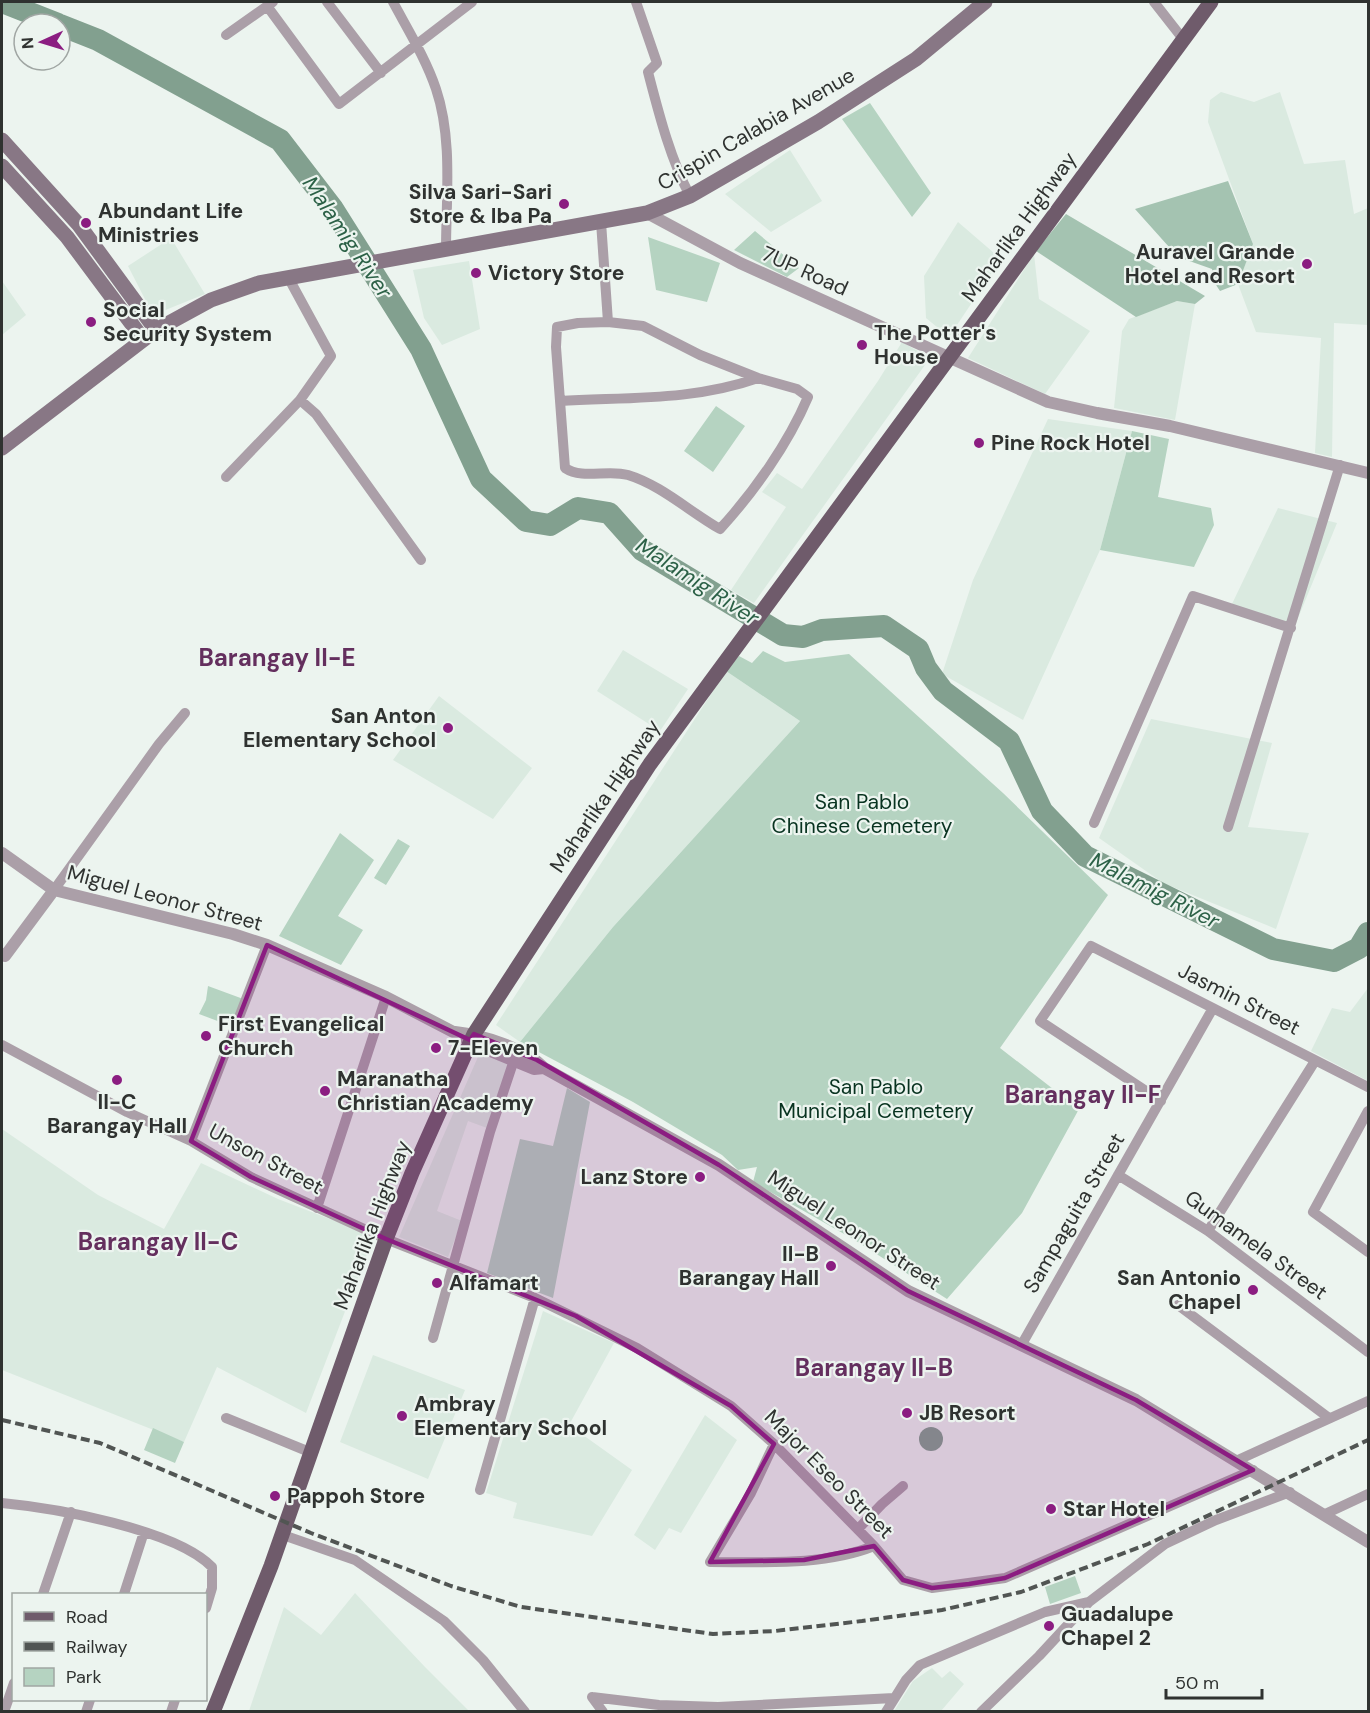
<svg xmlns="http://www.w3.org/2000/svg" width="1370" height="1713" font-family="'DM Sans',sans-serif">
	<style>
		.built { fill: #daeae0 }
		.green { fill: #b5d3c1 }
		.forest { fill: #a4c3b1 }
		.water { fill: #82a08f }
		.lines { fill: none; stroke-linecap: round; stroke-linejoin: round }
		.river { stroke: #82a08f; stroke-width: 22 }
		.minor { stroke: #ab9fa8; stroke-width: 10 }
		.tertiary { stroke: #ab9fa8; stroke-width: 12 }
		.secondary { stroke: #887785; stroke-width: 15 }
		.primary { stroke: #6f5b6b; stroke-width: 15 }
		.rail { stroke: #515553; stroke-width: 4; stroke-dasharray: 9 4.5; stroke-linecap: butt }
		.marked { fill: #8b1d81; fill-opacity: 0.2; stroke: #8b1d81; stroke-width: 4.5; stroke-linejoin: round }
		.poi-dot { fill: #8b1d81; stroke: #ecf4ef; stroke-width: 2 }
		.labels { text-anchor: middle; stroke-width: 4.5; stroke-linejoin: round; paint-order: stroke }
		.street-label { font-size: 21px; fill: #2f3230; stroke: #ecf4ef }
		.poi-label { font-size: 21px; font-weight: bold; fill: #2f3230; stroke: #ecf4ef; text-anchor: start }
		.park-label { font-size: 21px; fill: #083320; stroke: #ecf4ef }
		.water-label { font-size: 22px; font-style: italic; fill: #2c6147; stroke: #ecf4ef }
		.quarter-label { font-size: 24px; font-weight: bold; fill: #642f5e; stroke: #ecf4ef }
	</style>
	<rect width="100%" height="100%" fill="#ecf4ef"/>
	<!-- built -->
	<path class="built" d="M1221,92L1254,102L1280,92L1304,164L1345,160L1354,214L1368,208V325L1334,323L1332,457L1315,453L1321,338L1256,332L1238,284L1253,244L1208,122L1210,100Z
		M790,150L822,201L771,232L725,194Z
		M958,222L1001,259L949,337L926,318L924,276Z
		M171,238L205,294L163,311L148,305L128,266Z
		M1034,254L1039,299L1090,331L1045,394L968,358Z
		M469,261L480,329L442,345L424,318L413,270Z
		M2,281L26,315L2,335Z
		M1177,301L1195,304L1175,420L1114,408L1122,331L1129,319Z
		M902,342L930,358L754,603L731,590L786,507L762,492L777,473L802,489L878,381Z
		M1048,419L1132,431L1100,550L1023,720L942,674L973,580Z
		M1278,508L1337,523L1294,628L1231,606Z
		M623,650L688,689L660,731L597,691Z
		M726,671L800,721L613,927L520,1042L496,1025Z
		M439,696L532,768L493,819L393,760Z
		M1151,719L1272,743L1248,827L1309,833L1276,929L1163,883L1099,838Z
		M1368,988V1081L1311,1051L1332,1008L1350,1012Z
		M481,1050L509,1063L487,1128L468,1121L437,1211L462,1221L448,1257L399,1237Z
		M2,1129L98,1195L164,1229L201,1163L278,1199L374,1236L306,1413L217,1367L184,1442L2,1370Z
		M543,1311L614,1343L569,1425L632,1470L592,1536L513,1518L517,1503L486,1493Z
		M373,1355L465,1390L428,1479L340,1442Z
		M705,1415L737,1440L681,1533L669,1528L655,1550L634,1535Z
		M355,1593L425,1667L469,1711H249L284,1607L321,1635Z
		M932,1668L942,1678L950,1671L964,1684L941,1711H894L913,1681Z"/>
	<!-- green -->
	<path class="green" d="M870,103L931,193L912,217L842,119Z
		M755,231L799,268L787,277L734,250Z
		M648,237L720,263L707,302L656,290Z
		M716,406L745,426L713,472L684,451Z
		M1132,431L1169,439L1158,497L1211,508L1214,525L1194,567L1100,550Z
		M763,651L785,662L849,654L1003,793L1108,895L1000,1048L1079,1109L1022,1213L947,1299L853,1239L753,1182L757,1167L738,1170L722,1155L633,1102L520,1042L613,927L800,721L726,671L739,656L752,663Z
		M340,833L374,860L338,916L363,930L341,965L279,936Z
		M398,839L410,846L386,885L374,878Z
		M208,986L246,1000L236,1028L199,1014L206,1000Z
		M567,1088L590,1102L553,1298L487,1273L520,1139L553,1146Z
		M153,1428L184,1442L175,1463L144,1450Z
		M1075,1576L1081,1593L1050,1604L1045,1587Z"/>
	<!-- forest -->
	<path class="forest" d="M1228,181L1253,244L1238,284L1220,291L1214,282L1212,269L1178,257L1135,209Z
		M1066,214L1205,296L1195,304L1177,301L1136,317L1036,251Z"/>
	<!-- water -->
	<path class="water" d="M919 1439a12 12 0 1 1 24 0a12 12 0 1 1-24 0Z"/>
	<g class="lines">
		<!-- river -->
		<path class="river" d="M2,2L58,24
			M60,25L98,40L280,140L333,209L421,349L481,479L526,521L550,525L578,508L609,513L642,550L783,635L803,637L822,630L884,626L918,649L926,668L943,691L1009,741L1042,811L1085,856L1273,949L1334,961L1359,948L1368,933"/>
		<!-- minor -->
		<path class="minor" d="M327,2L381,73
			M393,2C408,30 426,59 436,89C453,139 446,199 446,250
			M636,2L657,63L648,72C659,114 670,158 690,196
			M1154,2L1183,39
			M267,6L339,104L472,2
			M226,35L273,2
			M601,222L608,322
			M288,277L331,356L300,400L316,414L421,560
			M608,322L643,326L700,355L758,378L797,389L808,397C788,444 754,492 720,529C690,512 661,485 628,475C607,469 583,480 565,468L556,347L557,327L578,323Z
			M560,401C628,397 693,401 758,378
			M226,477L300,400
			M1094,823L1193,596L1291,628
			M1228,827L1340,465
			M54,890L159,744L185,713
			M2,1045L127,1112L191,1141L251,1177L386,1239L535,1298L637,1348L731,1406L774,1444L874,1546L903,1580L932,1588L1005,1578L1253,1470
			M1161,1101L1040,1021L1091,946L1368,1087
			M1368,1111L1313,1212L1368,1252
			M191,1141L267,945
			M1118,1175L1208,1231L1368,1352
			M317,1208L386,997
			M1208,1231L1315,1061
			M1178,1305L1329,1418
			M433,1338L490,1132L514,1060
			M1022,1344L1213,1008
			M226,1418L312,1453
			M1238,1460L1368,1401
			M480,1490L535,1298
			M2,1503C54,1508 175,1529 212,1567V1588L206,1608
			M1323,1515L1368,1494
			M858,1529L882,1504L903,1486
			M283,1535L355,1560L444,1621L483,1660L525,1712
			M710,1562C764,1562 824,1566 874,1546
			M710,1562L751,1493L774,1444
			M43,1594L71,1512
			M124,1594L144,1532
			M592,1697L659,1705L718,1707L894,1698
			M592,1697L603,1712
			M4,1712L14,1683
			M86,1712L90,1700
			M171,1712L175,1700
			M886,1712L906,1680L920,1665L1045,1612L1089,1602
			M981,1712L1039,1656L1089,1602L1165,1544L1216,1520L1290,1492"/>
		<!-- tertiary -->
		<path class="tertiary" d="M647,213L740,263L1048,402L1097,413L1170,426L1368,473
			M2,853L54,890L233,934L267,945L386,997L488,1050L534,1069L544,1068
			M2,954L5,956L54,890
			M455,1032C482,1035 525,1048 544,1068L719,1165L908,1291L1136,1400L1368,1542"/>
		<!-- secondary -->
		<path class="secondary" d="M2,140L79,225L156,330
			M2,166L67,237L143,339
			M2,448L156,330L211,300L259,283L647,213L690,196L818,122L916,59L985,2"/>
		<!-- primary -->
		<path class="primary" d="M213,1712L271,1566L386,1239L412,1173L474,1034L650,764L1211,2"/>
		<!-- rail -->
		<path class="rail" d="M2,1420L100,1443L311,1533L451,1586L521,1607L713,1634L775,1631L862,1621L942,1610L1021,1592L1148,1544L1368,1440"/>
	</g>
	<!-- marked area -->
	<path class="marked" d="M267,945L470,1040L474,1034L537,1060L719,1165L908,1291L1136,1400L1253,1470L1005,1578L969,1584L932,1588L903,1580L874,1546L804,1560L710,1562L774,1444L731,1406L576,1316L386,1239L251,1177L191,1141Z"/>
	<!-- markers -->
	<g class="poi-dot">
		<circle cx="564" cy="204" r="6"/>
		<circle cx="86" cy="223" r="6"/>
		<circle cx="1307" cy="264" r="6"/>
		<circle cx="476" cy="273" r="6"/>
		<circle cx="91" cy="322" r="6"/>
		<circle cx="862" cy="345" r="6"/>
		<circle cx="979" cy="443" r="6"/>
		<circle cx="448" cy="728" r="6"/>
		<circle cx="206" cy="1036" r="6"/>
		<circle cx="436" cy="1048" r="6"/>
		<circle cx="117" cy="1080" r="6"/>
		<circle cx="325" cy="1091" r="6"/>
		<circle cx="700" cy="1177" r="6"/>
		<circle cx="831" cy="1266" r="6"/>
		<circle cx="437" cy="1283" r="6"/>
		<circle cx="1253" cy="1290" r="6"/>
		<circle cx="907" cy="1413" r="6"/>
		<circle cx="402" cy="1416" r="6"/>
		<circle cx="275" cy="1496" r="6"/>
		<circle cx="1051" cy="1509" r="6"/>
		<circle cx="1049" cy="1626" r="6"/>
	</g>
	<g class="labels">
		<!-- street labels -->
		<g class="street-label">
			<text transform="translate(756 129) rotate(-30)" y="7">Crispin Calabia Avenue</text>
			<text transform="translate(1019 227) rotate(-54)" y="7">Maharlika Highway</text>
			<text transform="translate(805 271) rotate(24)" y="7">7UP Road</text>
			<text transform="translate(605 796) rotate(-56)" y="7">Maharlika Highway</text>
			<text transform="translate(165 898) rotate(15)" y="7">Miguel Leonor Street</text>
			<text transform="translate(1239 999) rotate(27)" y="7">Jasmin Street</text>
			<text transform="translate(266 1159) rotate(28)" y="7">Unson Street</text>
			<text transform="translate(1074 1213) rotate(-60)" y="7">Sampaguita Street</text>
			<text transform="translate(372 1225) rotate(-69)" y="7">Maharlika Highway</text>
			<text transform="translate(854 1230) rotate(33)" y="7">Miguel Leonor Street</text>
			<text transform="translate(1256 1245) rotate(36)" y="7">Gumamela Street</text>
			<text transform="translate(829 1474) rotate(45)" y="7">Major Eseo Street</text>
		</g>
		<!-- poi labels -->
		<g class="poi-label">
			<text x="552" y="199" text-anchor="end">Silva Sari-Sari<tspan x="552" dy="24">Store &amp; Iba Pa</tspan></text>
			<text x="98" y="218">Abundant Life<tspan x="98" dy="24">Ministries</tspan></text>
			<text x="1295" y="259" text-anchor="end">Auravel Grande<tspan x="1295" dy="24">Hotel and Resort</tspan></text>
			<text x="488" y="280">Victory Store</text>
			<text x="103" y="317">Social<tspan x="103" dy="24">Security System</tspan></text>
			<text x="874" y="340">The Potter's<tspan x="874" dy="24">House</tspan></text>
			<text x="991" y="450">Pine Rock Hotel</text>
			<text x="436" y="723" text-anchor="end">San Anton<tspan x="436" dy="24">Elementary School</tspan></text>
			<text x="218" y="1031">First Evangelical<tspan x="218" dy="24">Church</tspan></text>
			<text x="448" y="1055">7-Eleven</text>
			<text x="337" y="1086">Maranatha<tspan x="337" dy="24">Christian Academy</tspan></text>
			<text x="117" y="1109" text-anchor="middle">II-C<tspan x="117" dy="24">Barangay Hall</tspan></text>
			<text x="688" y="1184" text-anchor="end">Lanz Store</text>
			<text x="819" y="1261" text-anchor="end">II-B<tspan x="819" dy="24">Barangay Hall</tspan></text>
			<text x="1241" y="1285" text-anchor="end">San Antonio<tspan x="1241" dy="24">Chapel</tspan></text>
			<text x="449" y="1290">Alfamart</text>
			<text x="414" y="1411">Ambray<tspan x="414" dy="24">Elementary School</tspan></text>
			<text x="919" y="1420">JB Resort</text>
			<text x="287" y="1503">Pappoh Store</text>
			<text x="1063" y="1516">Star Hotel</text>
			<text x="1061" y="1621">Guadalupe<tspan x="1061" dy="24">Chapel 2</tspan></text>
		</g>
		<!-- park labels -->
		<g class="park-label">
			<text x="862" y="809">San Pablo<tspan x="862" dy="24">Chinese Cemetery</tspan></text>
			<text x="876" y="1094">San Pablo<tspan x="876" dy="24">Municipal Cemetery</tspan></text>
		</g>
		<!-- water labels -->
		<g class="water-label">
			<text transform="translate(348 237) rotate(56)" y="8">Malamig River</text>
			<text transform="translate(698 581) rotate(33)" y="8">Malamig River</text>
			<text transform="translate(1155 890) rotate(27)" y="8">Malamig River</text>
		</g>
		<!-- quarter labels -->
		<g class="quarter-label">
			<text x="277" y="666">Barangay II-E</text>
			<text x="1083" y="1103">Barangay II-F</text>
			<text x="158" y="1250">Barangay II-C</text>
			<text x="874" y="1376">Barangay II-B</text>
		</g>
	</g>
	<!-- border -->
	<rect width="1370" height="1713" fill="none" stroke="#2f3230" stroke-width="6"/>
	<!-- legend -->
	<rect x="12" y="1593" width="195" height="108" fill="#ecf4ef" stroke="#a0a6a3" stroke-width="1.5"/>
	<rect x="24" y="1612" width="30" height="9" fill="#6f5b6b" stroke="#a0a6a3" stroke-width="1.5"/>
	<text x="66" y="1623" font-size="18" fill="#2f3230">Road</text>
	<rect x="24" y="1642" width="30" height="9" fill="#515553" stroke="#a0a6a3" stroke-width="1.5"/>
	<text x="66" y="1653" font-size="18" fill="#2f3230">Railway</text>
	<rect x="24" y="1668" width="30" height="18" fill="#b5d3c1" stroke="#a0a6a3" stroke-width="1.5"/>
	<text x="66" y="1683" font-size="18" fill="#2f3230">Park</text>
	<!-- north arrow -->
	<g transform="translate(42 42) rotate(266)"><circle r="28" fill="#ecf4ef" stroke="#a0a6a3" stroke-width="1.5"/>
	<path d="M0-4.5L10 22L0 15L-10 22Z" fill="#8b1d81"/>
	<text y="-9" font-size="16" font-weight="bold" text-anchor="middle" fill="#2f3230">N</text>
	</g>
	<!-- scale -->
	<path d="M1166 1689v9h96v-9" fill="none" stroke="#2f3230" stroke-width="3"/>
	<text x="1175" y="1689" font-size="18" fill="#2f3230" stroke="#ecf4ef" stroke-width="4.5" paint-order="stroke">50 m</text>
</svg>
